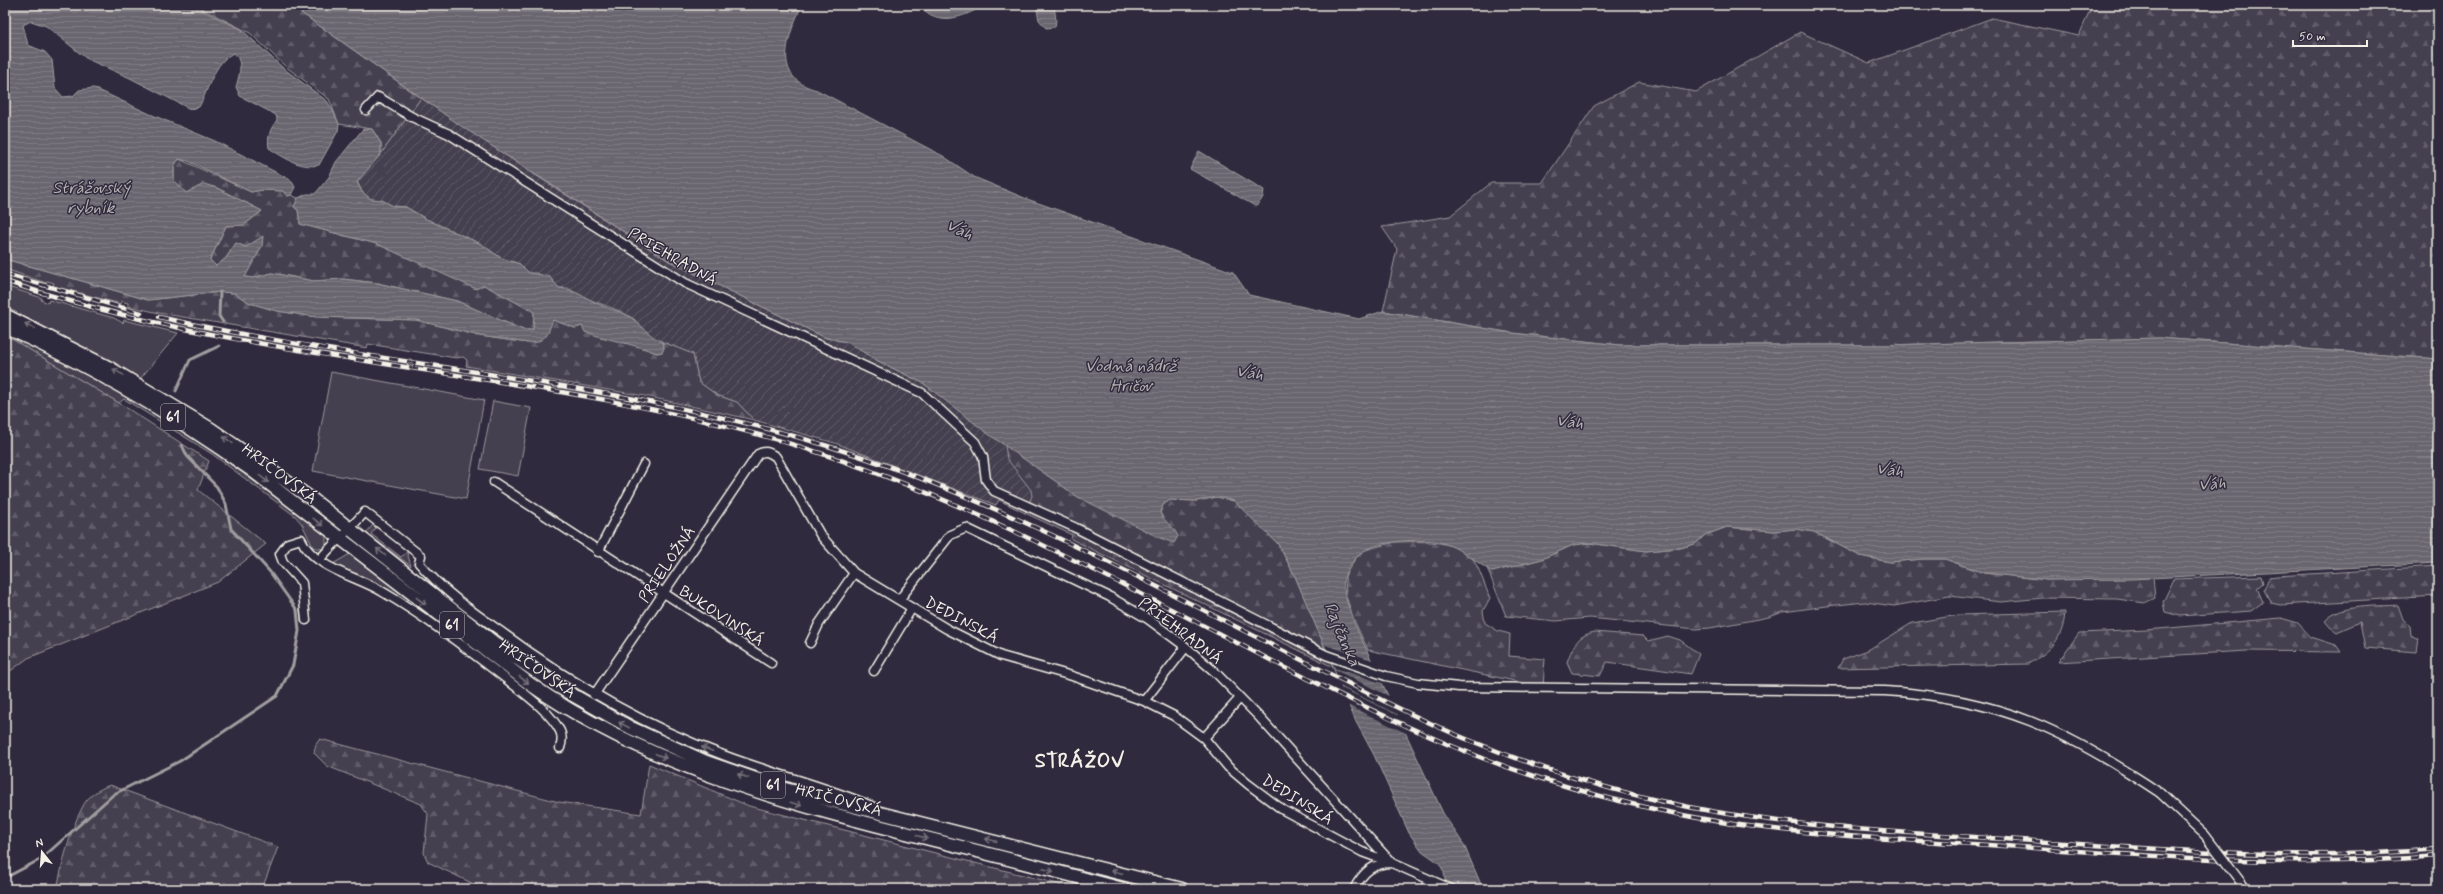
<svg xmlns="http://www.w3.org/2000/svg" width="2443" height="894" font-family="Mynerve,sans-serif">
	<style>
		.green { fill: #454050; stroke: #9c989c }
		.forest { fill: url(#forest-firs); stroke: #9c989c }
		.garden { fill: url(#garden-furrows); stroke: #9c989c }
		.water { fill: url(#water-rules); stroke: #a19ea0 }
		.pier { fill: #2f2a3d }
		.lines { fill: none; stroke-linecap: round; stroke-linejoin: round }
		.stream { stroke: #a19ea0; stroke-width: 3 }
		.minor-casing { stroke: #f4f1e8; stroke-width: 11 }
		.primary-casing { stroke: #f4f1e8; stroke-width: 15 }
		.minor { stroke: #2f2a3d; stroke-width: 8 }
		.primary { stroke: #2f2a3d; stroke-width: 12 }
		.rail-casing { stroke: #f4f1e8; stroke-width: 4.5 }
		.rail { stroke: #2f2a3d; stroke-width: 3; stroke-dasharray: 9; stroke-linecap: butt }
		.minor-bridge-casing { stroke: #f4f1e8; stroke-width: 11; stroke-linecap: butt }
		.minor-bridge { stroke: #2f2a3d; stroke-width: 8 }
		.oneway { stroke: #747079 }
		.labels { text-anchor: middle; stroke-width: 3; stroke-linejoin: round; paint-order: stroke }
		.shield { fill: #2f2a3d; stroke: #b9b5b5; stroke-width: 1 }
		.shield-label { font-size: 15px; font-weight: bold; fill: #f4f1e8 }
		.street-label { font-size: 16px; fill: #f4f1e8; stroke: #2f2a3d }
		.water-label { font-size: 17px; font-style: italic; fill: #b6b2b2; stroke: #2f2a3d }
		.district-label { font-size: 20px; font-weight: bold; letter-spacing: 1px; fill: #f4f1e8; stroke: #2f2a3d }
	</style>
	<defs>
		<pattern id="forest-firs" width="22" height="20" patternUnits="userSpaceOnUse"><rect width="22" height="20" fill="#454050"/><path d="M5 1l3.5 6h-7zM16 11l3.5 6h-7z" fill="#605c69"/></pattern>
		<pattern id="garden-furrows" width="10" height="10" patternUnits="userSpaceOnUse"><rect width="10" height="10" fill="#454050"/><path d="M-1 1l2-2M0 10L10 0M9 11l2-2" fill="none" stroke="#605c69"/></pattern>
		<pattern id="water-rules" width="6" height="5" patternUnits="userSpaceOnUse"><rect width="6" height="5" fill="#6a6670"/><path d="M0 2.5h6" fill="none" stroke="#807c84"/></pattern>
	</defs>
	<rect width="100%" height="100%" fill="#2f2a3d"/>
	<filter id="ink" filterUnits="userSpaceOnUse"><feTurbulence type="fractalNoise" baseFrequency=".025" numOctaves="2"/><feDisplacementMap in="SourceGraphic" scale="8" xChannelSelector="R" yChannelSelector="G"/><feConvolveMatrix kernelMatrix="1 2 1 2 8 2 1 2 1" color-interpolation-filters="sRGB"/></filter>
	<g filter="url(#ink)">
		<!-- green -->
		<path class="green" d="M5,286L42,298L41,300L48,303L49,300L114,318L123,323L124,320L178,333L126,396C196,438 261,485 326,535V546L321,549L313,547L302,524L295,516L212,454L124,399L119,403L5,335Z
			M331,372L484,400L466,499L313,471Z
			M493,401L531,408L518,476L480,469Z
			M373,525L376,528L371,534L401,557L407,552L411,566L366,533Z
			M350,554L536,696L534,699L372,582L331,565Z"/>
		<!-- forest -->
		<path class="forest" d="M195,5H290L421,98L381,154V143L372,129L339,124L329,99L285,66L250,33Z
			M2092,5H2438V359L2159,338L1884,345H1620L1512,333L1383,311L1397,249L1382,227L1450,216L1491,183H1542L1594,106L1639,82L1696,92L1800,32L1869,63L1992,18L2079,36Z
			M179,159L251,192L262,190L283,191L287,196L291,195L298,198L294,207L298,210L300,224L377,244L413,260L484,285L534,312L533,330H523L457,301L377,283L343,279L314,281L272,273L253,278L245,277L247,270L246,247L236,243L226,258L216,267L210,260L226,226L244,225L262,211L217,188L204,185L186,193L174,180V166Z
			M5,259L148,300L220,292L234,293L250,303L277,311L317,317L416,320L480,336L528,343L553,320L575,328L582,326L600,337L624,341L657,353L662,352L664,348L663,342L693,354L699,382L717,395L737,402L754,420L645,396L466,366L467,360L463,357L456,358L368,344L367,348L159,313L128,306V303L121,301V304L53,286L54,283L47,281L46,283L5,269Z
			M5,335L119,403L209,461L198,490L266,544L218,582L28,658L5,675Z
			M1005,445L1078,497L1164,520L1160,513L1163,505L1170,500L1197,501L1217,497L1234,501L1251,515L1278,544L1295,576L1335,668L1071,539L1072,535L1025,513C1040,481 1015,482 1006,458C1005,454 1005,449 1005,445Z
			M1727,527L1774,531L1796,529L1814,532L1860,556L1890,562L1923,559H1945L1984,573L2047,580L2153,577L2155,598L2145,603L2117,599L2043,598L2001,602L1949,596L1894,606L1865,602L1827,606L1783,612L1769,617L1710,628L1696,629L1590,618L1556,621L1506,616L1487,568L1492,572L1542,559L1573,545L1589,543L1646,551L1680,548L1695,544L1705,535Z
			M1395,542C1420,542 1452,538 1472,558C1480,568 1485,587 1490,598L1483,611L1485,623L1498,631L1510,634L1509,656L1545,659L1543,687L1368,650L1354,620L1346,596L1345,576L1355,559L1365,550Z
			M2438,566V596L2280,605L2271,603L2264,590L2269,577L2277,576Z
			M2261,576L2263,583L2257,588L2263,602L2251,611L2180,616L2165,612L2163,602L2174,579Z
			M2398,605L2403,619L2410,626L2411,635L2418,639L2416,652L2365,648L2360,622L2337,632L2330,627L2325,621C2342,603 2376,607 2398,605Z
			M2065,612C2063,640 2051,651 2028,664L1838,668L1843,659L1868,650L1912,623L1958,615Z
			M2281,618L2298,623L2311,637L2336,645L2341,652L2247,651L2058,662L2079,633L2147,630Z
			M1595,632L1643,636L1648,641L1668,636L1680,640L1699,654L1691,674L1607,662L1600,676L1572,673L1567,662C1573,646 1577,635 1595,632Z
			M320,739L559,802L641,814L649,764L749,806L1078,889H484L428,862L424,853L428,814L421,804L327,766L314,753L316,744Z
			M110,785L278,847L262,889H57C62,864 70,831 82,808C87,796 99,789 110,785Z"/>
		<!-- garden -->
		<path class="garden" d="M421,98L532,173L669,261L826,338L847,342L878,361L923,383L1005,445L1007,459L1031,490L1032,496L1025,513L999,500L996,505L835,443L754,420L737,402L717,395L699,382L693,354L653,338L634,319L620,311L580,296L568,288H559L537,273H529L520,264L501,258L481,244L426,219L406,207L393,206L382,200L371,199L362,192L357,181L381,154Z"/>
		<!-- water -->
		<path class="water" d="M5,5H191L241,29L283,68L327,101L333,111L339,124L338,131L319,165C301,169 284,158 269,148C267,137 270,129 277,120L276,115L240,96L236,87C239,75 244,63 234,53C215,60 208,91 199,107L190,109L130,78L87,59L46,26L31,21L23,25L28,45L45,52L52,60L55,88L63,97L73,96L79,90L94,88L150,114L215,141L291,180L295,187L291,195L287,196L283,191L262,190L251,192L188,161L179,159L174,166V180L186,193L204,184L217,188L262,211L244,225L226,226L210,260L216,266L226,258L236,243L246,247L263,236L262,246L245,277L253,278L272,273L314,281L343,279L377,283L457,301L523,330H533L534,312L484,285L476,289L377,244L300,224L298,210L294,207L298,198L307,194H315L329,177L336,162L363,129H372L381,143V154L357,182L362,192L371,199L382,200L393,206L406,207L426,219L481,244L501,258L520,264L529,273L549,276L559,288C574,289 591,301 605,307C615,311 624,312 633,319C644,327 650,337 663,342L664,348L662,352L657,353C633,344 609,340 585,332L582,326L575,328L553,320L547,335L538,342L528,343L480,336L416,320L317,317L277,311L250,303L234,293L220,292L148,300L5,259Z
			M290,5H802C788,36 770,78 817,90L943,156L974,177L1027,199L1233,272L1249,295L1359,319L1383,311L1512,333L1620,345H1884L2159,338L2438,359V563L2132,579L2047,580L1984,573L1945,559H1923L1890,562L1860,556L1814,532L1796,529L1774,531L1727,527L1705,535L1695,544L1680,548L1646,551L1589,543L1573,545L1542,559L1492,572C1475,561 1460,547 1439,542C1422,538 1378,541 1364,551C1356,556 1348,566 1345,575C1340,589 1350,609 1354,623L1443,813L1464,845L1483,889H1446L1444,872L1439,863L1422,851L1409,833L1374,755L1356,722L1294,574L1278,544L1234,501L1217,497L1197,501L1170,500L1163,505L1160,513C1166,524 1171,523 1178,536L1174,543L1160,538L1078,497L987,433L923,383L878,361L847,342L826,338L669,261L461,126Z
			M919,5H985C964,17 938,28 919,5Z
			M1036,5H1054L1056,20L1055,27L1046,28L1039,20Z
			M1199,151L1264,190L1263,197L1258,205L1255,206L1190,169Z"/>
		<!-- pier -->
		<path class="pier" d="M1325,645L1375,661L1385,684L1335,668Z
			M1335,670L1393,698L1401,716L1340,686Z
			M1341,688L1401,717L1408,734L1347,705Z"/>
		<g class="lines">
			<!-- stream -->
			<path class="stream" d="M220,292L219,316L223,322
				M176,391L190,360L219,346
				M5,878L41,859L114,794L180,761L277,696L293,665L299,631L297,610L270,572L231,529L226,504L217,487L187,456L182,445"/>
			<defs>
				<path id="minor" d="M366,110L378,97L412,117L449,134L685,283L922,393L975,442L983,457L986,480L994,491L1076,528L1326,655L1386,676L1418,683L1459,687L1885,691C1999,698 2066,730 2160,793
					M494,482L771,663
					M598,552L644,464
					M319,560C334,543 350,529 365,512L421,556L419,563C442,590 471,611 500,631C569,682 642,725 723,755C773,774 825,786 874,807
					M899,600L950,535L966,528L1110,597L1148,619L1186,647L1216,673L1260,718L1390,861
					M306,620L302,583L283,562L280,554L288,543L301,539C314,569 357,576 383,592C426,617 466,648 505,678C522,692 550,711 560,731C563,737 562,742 560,748
					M810,643L819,624L854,573
					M874,671L912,608
					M594,695L758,454C765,450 769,452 776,457L821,536L854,573L947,629L1001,656L1072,676L1144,701L1174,716L1204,738L1228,767L1248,784L1283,810L1362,852L1392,863
					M1144,701L1186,647
					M1204,738L1240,698
					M1354,889C1363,872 1373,863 1392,863L1451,889
					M1426,889L1429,881"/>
				<path id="primary" d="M5,315L108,367L211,429L312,499L497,645L557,686L631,728L706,762L785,789L1182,889
					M5,327C91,366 172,414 250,469L530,684C652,770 799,806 942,842C1002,857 1063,873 1123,889"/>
			</defs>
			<!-- minor casing -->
			<use href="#minor" class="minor-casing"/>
			<!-- primary casing -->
			<use href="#primary" class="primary-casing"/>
			<!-- minor -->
			<use href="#minor" class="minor"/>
			<!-- primary -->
			<use href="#primary" class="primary"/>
			<defs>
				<path id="rail" d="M5,274L141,313
					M5,281C263,368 541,367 801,447C971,500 1128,588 1286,668C1339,694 1392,721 1447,744C1541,783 1640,810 1740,825C1833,837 1926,841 2019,847C2160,857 2297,868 2438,856
					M159,317C391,369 632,380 859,456C1023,511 1179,600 1334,676C1380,699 1426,723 1474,742C1563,778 1654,804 1749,817C1843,831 1939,834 2034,841C2169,850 2303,861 2438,849"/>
			</defs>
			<!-- rail casing -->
			<use href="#rail" class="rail-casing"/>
			<!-- rail -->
			<use href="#rail" class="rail"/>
			<defs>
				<path id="minor-bridge" d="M2160,793L2205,835L2246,889"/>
			</defs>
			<!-- minor-bridge casing -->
			<use href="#minor-bridge" class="minor-bridge-casing"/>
			<!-- minor-bridge -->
			<use href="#minor-bridge" class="minor-bridge"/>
		</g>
		<!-- one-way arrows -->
		<defs><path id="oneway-shaft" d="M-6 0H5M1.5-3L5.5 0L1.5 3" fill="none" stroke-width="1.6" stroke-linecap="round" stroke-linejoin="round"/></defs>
		<g class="oneway">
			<use href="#oneway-shaft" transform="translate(30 326) rotate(-154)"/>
			<use href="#oneway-shaft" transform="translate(118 372) rotate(-151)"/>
			<use href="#oneway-shaft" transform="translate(228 440) rotate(-146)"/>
			<use href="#oneway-shaft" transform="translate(264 479) rotate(37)"/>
			<use href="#oneway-shaft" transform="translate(318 522) rotate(38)"/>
			<use href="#oneway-shaft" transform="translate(381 552) rotate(-142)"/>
			<use href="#oneway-shaft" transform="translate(421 601) rotate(37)"/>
			<use href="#oneway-shaft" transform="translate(524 680) rotate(37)"/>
			<use href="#oneway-shaft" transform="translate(624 725) rotate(-152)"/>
			<use href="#oneway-shaft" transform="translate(707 749) rotate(-159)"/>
			<use href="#oneway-shaft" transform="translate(661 756) rotate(23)"/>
			<use href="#oneway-shaft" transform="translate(743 776) rotate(-161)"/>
			<use href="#oneway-shaft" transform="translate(796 804) rotate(17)"/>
			<use href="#oneway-shaft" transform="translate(922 837) rotate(14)"/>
			<use href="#oneway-shaft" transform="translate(991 840) rotate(-166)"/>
			<use href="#oneway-shaft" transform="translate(1048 870) rotate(15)"/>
			<use href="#oneway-shaft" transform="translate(1117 872) rotate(-166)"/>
		</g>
	</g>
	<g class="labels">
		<!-- shield labels -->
		<g class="shield">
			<rect x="161" y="404" width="24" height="26" rx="3"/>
			<rect x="440" y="612" width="24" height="26" rx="3"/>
			<rect x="761" y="772" width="24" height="26" rx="3"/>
		</g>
		<g class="shield-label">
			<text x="173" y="422">61</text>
			<text x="452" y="630">61</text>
			<text x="773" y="790">61</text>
		</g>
		<!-- street labels -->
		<g class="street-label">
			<text transform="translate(673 256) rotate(30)" y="6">PRIEHRADNÁ</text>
			<text transform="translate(280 473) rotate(37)" y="6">HRIČOVSKÁ</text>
			<text transform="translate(666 564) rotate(-56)" y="6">PRIELOŽNÁ</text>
			<text transform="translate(722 615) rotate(33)" y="6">BUKOVINSKÁ</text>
			<text transform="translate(962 619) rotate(28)" y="6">DEDINSKÁ</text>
			<text transform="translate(1181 630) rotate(37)" y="6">PRIEHRADNÁ</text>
			<text transform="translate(538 668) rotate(35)" y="6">HRIČOVSKÁ</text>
			<text transform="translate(839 799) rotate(15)" y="6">HRIČOVSKÁ</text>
			<text transform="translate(1298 799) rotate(32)" y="6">DEDINSKÁ</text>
		</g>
		<!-- water labels -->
		<g class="water-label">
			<text x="91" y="193">Strážovský<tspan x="91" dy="20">rybník</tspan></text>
			<text transform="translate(960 229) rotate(27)" y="6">Váh</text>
			<text x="1131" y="371">Vodná nádrž<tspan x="1131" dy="20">Hričov</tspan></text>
			<text transform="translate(1250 372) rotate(11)" y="6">Váh</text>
			<text transform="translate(1570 421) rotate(9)" y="6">Váh</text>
			<text transform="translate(1890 469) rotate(9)" y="6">Váh</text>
			<text transform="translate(2212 483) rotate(-3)" y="6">Váh</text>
			<text transform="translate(1343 634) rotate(67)" y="6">Rajčanka</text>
		</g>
		<!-- district labels -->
		<g class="district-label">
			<text x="1080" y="767">STRÁŽOV</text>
		</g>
	</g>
	<!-- margin -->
	<rect width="2443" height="894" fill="none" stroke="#2f2a3d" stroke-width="20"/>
	<rect x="10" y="10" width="2423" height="874" fill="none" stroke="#f4f1e8" stroke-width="1.5" filter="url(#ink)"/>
	<!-- north arrow -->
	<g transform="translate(42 852) rotate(343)" stroke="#2f2a3d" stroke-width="3" paint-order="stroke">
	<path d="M0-3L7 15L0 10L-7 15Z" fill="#f4f1e8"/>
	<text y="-6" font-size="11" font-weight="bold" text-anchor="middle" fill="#f4f1e8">N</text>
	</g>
	<!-- scale -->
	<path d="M2293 40v6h74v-6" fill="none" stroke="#f4f1e8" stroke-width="2"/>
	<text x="2299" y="40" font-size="12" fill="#f4f1e8" stroke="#2f2a3d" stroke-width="3" paint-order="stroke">50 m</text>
</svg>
